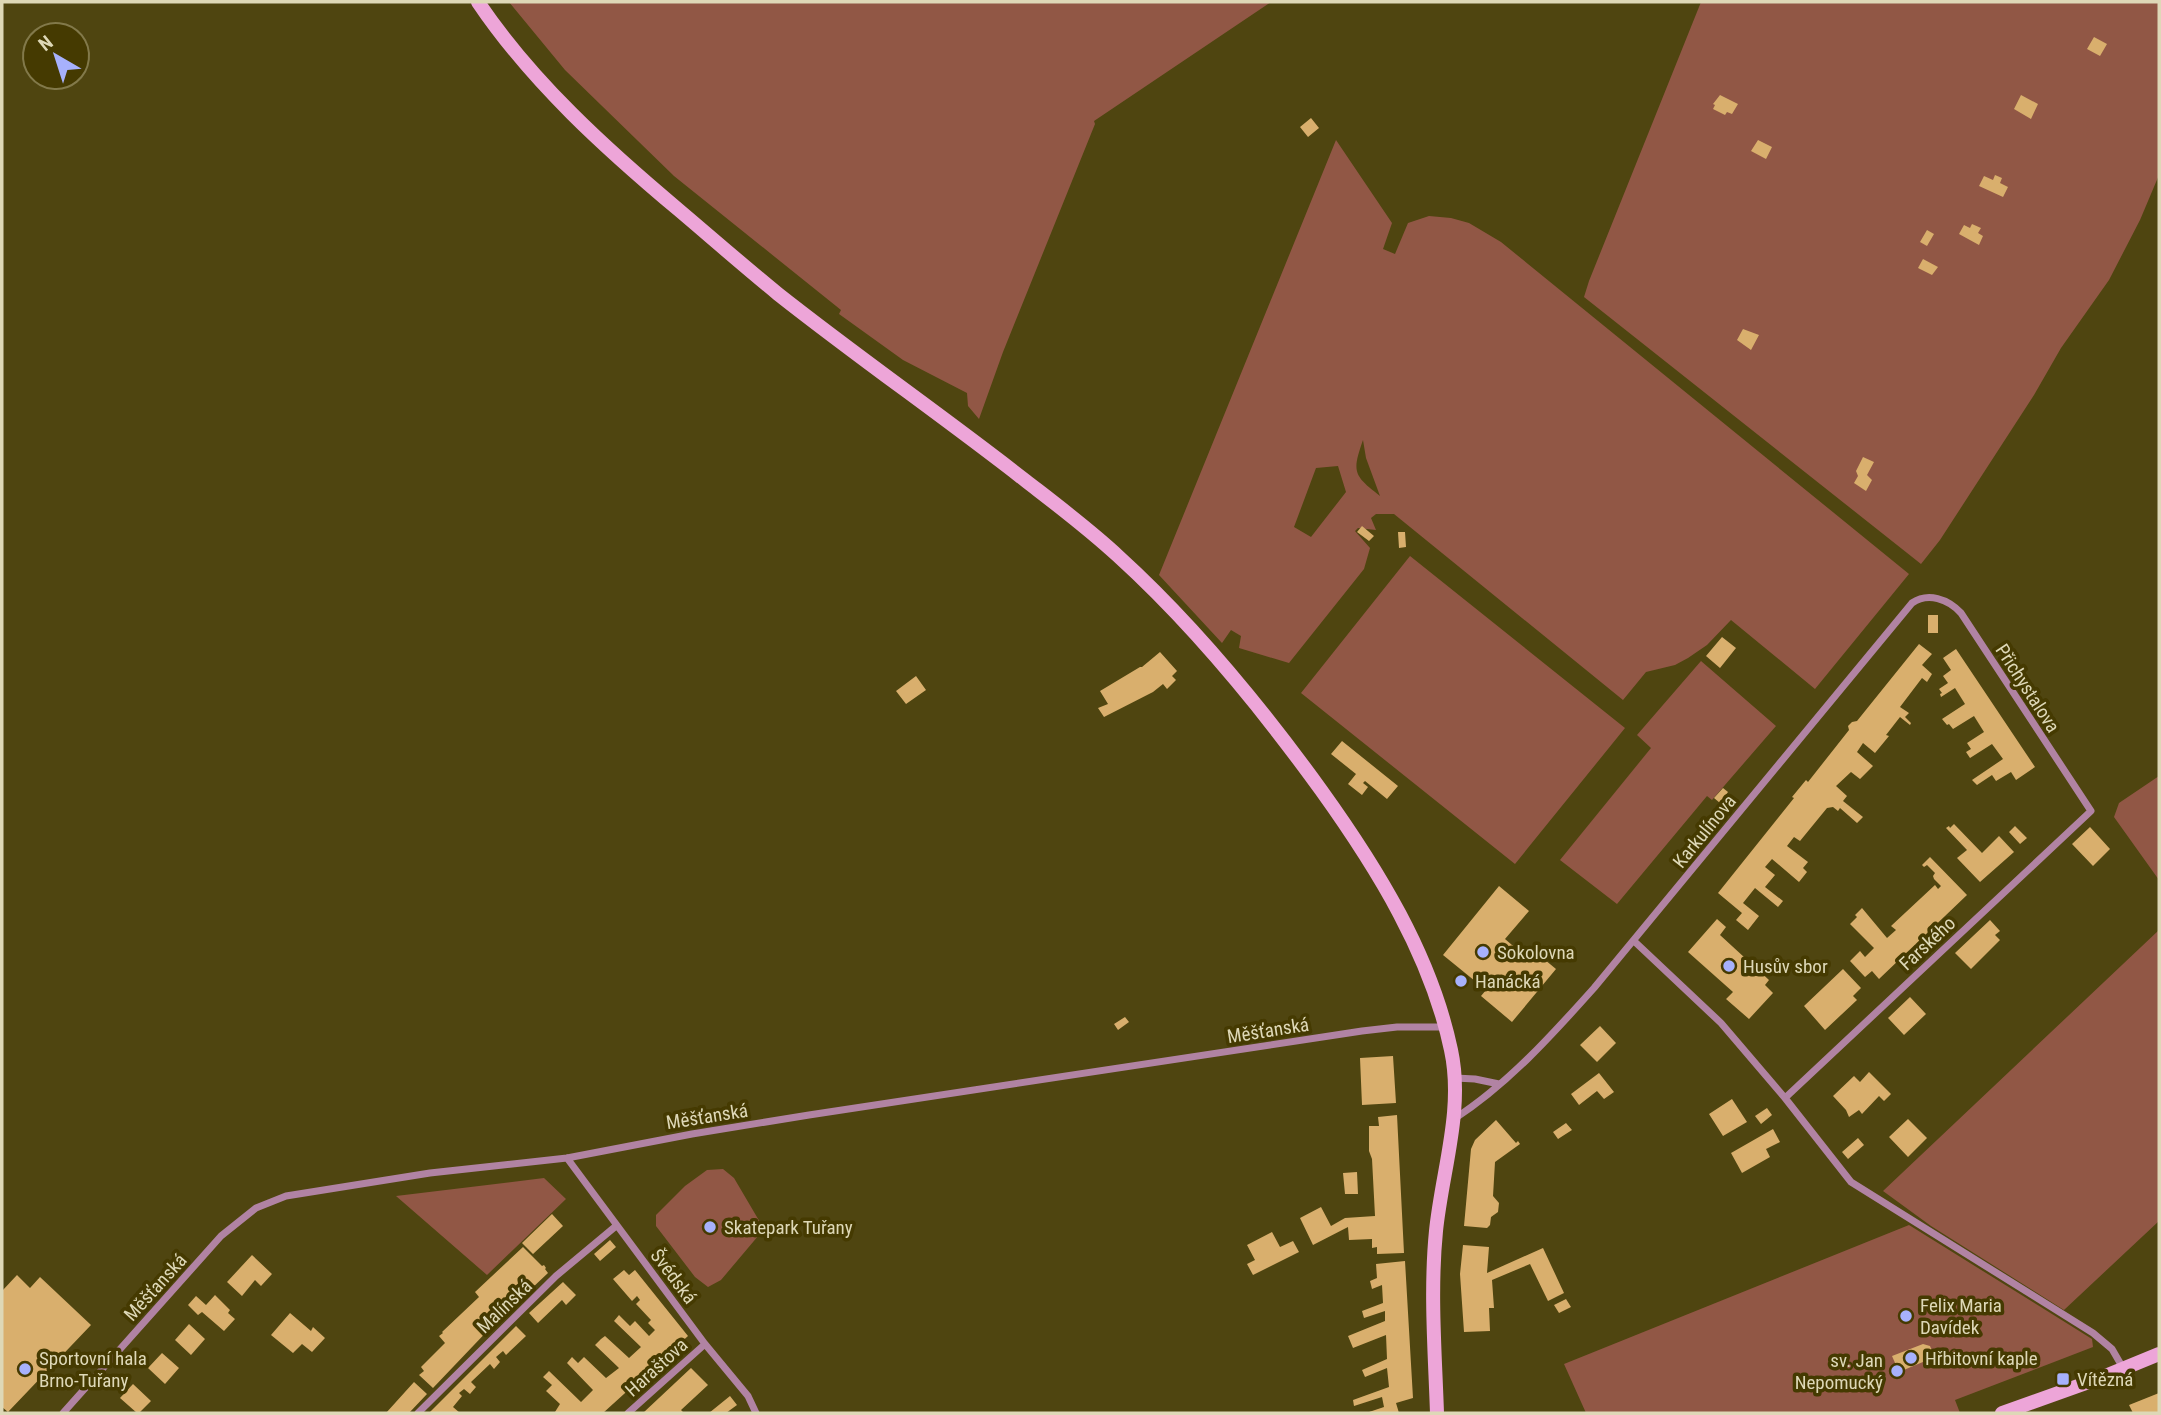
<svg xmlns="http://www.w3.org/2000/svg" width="2161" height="1415" font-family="'Roboto Condensed',sans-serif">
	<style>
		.green { fill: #915745; fill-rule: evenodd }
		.building { fill: #d9af6d }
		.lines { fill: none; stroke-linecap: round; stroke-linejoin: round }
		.street { stroke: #b183a3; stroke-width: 7 }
		.secondary { stroke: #eda5d8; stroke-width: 14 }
		.poi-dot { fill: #a7b1fc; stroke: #453a01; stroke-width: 2.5 }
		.labels { text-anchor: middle; stroke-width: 7; stroke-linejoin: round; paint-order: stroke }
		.street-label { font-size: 19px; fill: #ded8b7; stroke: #453a01 }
		.poi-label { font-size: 19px; fill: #ded8b7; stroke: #453a01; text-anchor: start }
	</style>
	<rect width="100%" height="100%" fill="#4f4510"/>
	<!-- green -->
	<path class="green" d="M509,2H1271L1094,121L1095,124L1003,352L979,419L968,406L967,393L903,360L839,314L841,310L674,176L565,70Z
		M1701,2H2159V175L2140,220L2109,280L2061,348L2034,395L1940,540L1921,564L1584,297L1589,281Z
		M1336,140L1392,223L1383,249L1395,254L1408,223L1429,216L1451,218L1469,223L1501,242L1909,574L1815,689L1731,620L1707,645L1688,658L1675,665L1646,672L1623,700L1394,514H1376L1371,518L1376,530L1358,528L1355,531L1370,548L1364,569L1289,663L1239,648L1241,636L1231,630L1222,643L1159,575ZM1363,440L1366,458L1380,496C1353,475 1352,472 1363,440ZM1338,466L1346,492L1311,537L1294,527L1316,468Z
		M1410,556L1625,728L1515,864L1301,693Z
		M1701,661L1776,726L1712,800L1707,796L1617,904L1560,860L1651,748L1637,735Z
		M2159,776V880L2114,817L2119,803Z
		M2159,930V1221L2064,1310L1931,1226L1883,1191Z
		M723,1169L734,1178L764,1229L721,1280L708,1287L695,1277L656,1226V1215L685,1186L707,1170Z
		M544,1178L566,1199L487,1275L396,1196Z
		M1909,1225L2092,1339L2093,1347L1955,1400L1960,1413H1586L1564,1364Z"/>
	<!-- building -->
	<path class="building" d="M2094,37L2107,44L2100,56L2087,49Z
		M1720,95L1738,104L1732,114L1727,112L1725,115L1713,109L1715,105L1713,104Z
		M2021,95L2038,104L2031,119L2014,109Z
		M1311,118L1319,128L1308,137L1300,127Z
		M1758,140L1772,147L1766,159L1751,151Z
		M1995,175L2002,178L2000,183L2008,187L2003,197L1979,186L1984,176L1993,180Z
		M1972,224L1981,228L1978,233L1983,236L1979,245L1959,234L1964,225L1970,228Z
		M1927,230L1934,234L1927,246L1920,242Z
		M1923,259L1938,267L1932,275L1918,268Z
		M1743,329L1759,335L1751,350L1737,340Z
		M1863,457L1874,462L1867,475L1872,480L1866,491L1854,483L1858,476L1856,471Z
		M1362,526L1374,536L1369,541L1357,532Z
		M1398,532H1405L1406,547L1399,548Z
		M1928,615H1938V633H1928Z
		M1722,637L1736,648L1720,668L1706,656Z
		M1919,644L1932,654L1922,665L1932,674L1927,682L1922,678L1900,707L1909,713L1905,717L1911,723L1910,725L1900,717L1886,735L1889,736L1875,753L1863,743L1857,752L1873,766L1860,779L1851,772L1836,786L1847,796L1843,801L1863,817L1857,823L1840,808L1838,811L1833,807L1827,808L1800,841L1794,837L1787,846L1808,862L1803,868L1807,872L1799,882L1772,859L1765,867L1775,875L1765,887L1783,901L1778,907L1755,888L1743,903L1759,916L1748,930L1736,920L1742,913L1718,893L1794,798L1792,797L1806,780L1808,782L1849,730L1848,726L1852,722L1857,721Z
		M1956,649L2035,767L2016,780L2011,772L1996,781L1992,775L1977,785L1972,780L2003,759L1992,744L1970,758L1966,752L1971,749L1967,743L1984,732L1974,716L1953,729L1949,724L1947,725L1942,719L1965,704L1955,688L1941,697L1940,694L1942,693L1939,689L1948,683L1943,676L1951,670L1943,658Z
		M1160,652L1177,671L1172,676L1176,680L1167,689L1163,684L1153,692L1104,717L1098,708L1108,704L1100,691L1140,667H1142Z
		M916,676L926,690L906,704L896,691Z
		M1342,741L1398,786L1387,799L1365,781L1363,783L1368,787L1362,795L1348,784L1356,774L1331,754Z
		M1723,788L1728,792L1720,803L1714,798Z
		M1954,824L1982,853L1999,836L2014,852L1980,882L1957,858L1967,850L1946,828L1949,826L1950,828Z
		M2015,826L2027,838L2020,844L2009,832Z
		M2090,827L2110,849L2093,866L2072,844Z
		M1930,857L1967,895L1879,979L1872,971L1865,977L1850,961L1860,951L1865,957L1874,948L1850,924L1857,917L1855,915L1862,908L1887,938L1896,930L1891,926L1935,885L1938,889L1941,886L1934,879L1933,876L1935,873L1927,865L1924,867L1922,865Z
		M1499,886L1529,911L1505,939L1526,957L1533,950L1556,969L1512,1022L1481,996L1486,990L1443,955Z
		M1717,919L1726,927L1720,935L1769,980L1765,985L1773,993L1749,1019L1726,999L1733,992L1688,952Z
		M1990,920L2000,931L1995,935L2000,940L1971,969L1955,953Z
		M1843,969L1861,988L1853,996L1857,1000L1825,1030L1804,1006Z
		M1910,997L1926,1014L1904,1035L1888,1018Z
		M1125,1017L1129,1022L1118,1030L1114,1024Z
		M1600,1026L1616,1043L1597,1062L1580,1045Z
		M1393,1056L1396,1103L1362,1105L1360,1058Z
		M1869,1072L1891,1094L1884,1101L1879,1096L1862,1114L1859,1110L1849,1117L1846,1110L1833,1096L1854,1076L1860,1082Z
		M1599,1073L1614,1092L1604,1099L1597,1091L1579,1105L1571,1094Z
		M1732,1099L1747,1122L1723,1136L1709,1114Z
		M1767,1108L1772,1115L1761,1124L1755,1116Z
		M1397,1115L1404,1253L1377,1254V1247L1372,1248V1239L1349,1240L1348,1227L1313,1245L1300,1218L1321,1207L1331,1226L1345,1218L1375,1216L1372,1159L1369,1151V1126H1379L1378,1117Z
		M1908,1119L1927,1138L1908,1157L1889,1137Z
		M1496,1120L1516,1143L1518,1141L1520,1144L1495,1162L1493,1196L1499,1203L1498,1212L1491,1217L1490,1225L1487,1228L1464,1226L1471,1149L1475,1140Z
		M1566,1123L1572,1130L1558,1139L1553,1132Z
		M1773,1129L1780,1142L1766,1149L1770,1157L1742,1173L1731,1153Z
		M1858,1138L1864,1145L1848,1159L1842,1152Z
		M1357,1172L1358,1194H1345L1343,1173Z
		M552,1214L563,1226L533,1254L522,1243Z
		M1272,1232L1280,1247L1293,1241L1299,1252L1253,1275L1247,1264L1255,1260L1247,1245Z
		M610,1240L616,1247L600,1261L594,1254Z
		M1463,1245L1489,1247L1487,1273L1543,1248L1564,1293L1548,1301L1530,1264L1492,1280L1494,1308H1489L1490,1331L1464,1332L1460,1274Z
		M523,1247L542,1266L544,1265L546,1268L545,1269L548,1273L494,1324L433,1388L419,1375L424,1371L421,1367L445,1343L439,1336L443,1333L442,1332L479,1297L475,1292Z
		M252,1255L272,1274L261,1286L255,1280L242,1296L227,1282Z
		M1405,1261L1413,1398L1396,1403L1399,1413H1366L1384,1407L1382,1397L1354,1406L1353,1400L1389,1387L1387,1368L1365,1377L1362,1370L1387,1359L1386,1335L1353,1348L1348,1336L1385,1321V1311L1364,1318L1362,1311L1383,1303L1382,1285L1372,1289L1370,1281L1377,1278L1376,1264Z
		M624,1270L629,1275L635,1270L688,1336L603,1413H556L555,1412L560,1404L546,1391L552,1385L543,1377L549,1371L581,1402L593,1390L567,1363L572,1357L578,1363L584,1357L606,1378L619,1368L595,1345L601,1339L605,1336L629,1358L641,1347L614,1321L619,1315L630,1326L635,1321L649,1336L655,1330L648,1323L651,1320L636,1304L640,1300L637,1296L632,1301L613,1279Z
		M17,1275L30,1288L40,1277L91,1325L8,1412L2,1407V1291Z
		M563,1282L576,1295L566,1305L562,1300L538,1323L529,1313Z
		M215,1295L230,1310L228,1313L235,1319L224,1331L202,1312L198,1315L188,1305L196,1296L206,1305Z
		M1566,1299L1571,1307L1559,1313L1554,1305Z
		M290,1313L311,1331L313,1327L325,1338L312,1352L302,1344L293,1353L271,1335Z
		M189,1324L205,1339L191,1355L175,1340Z
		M516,1326L526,1336L506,1355L503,1351L496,1357L500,1362L494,1369L490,1364L471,1382L476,1387L470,1394L464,1389L459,1393L462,1396L453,1407L460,1413H429Z
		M1923,1344L1930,1346L1933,1353L1930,1359L1899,1372L1892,1356Z
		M162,1353L179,1368L165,1384L148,1368Z
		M691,1368L708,1385L681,1410L684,1413H643Z
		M414,1382L427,1394L409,1413H386Z
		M133,1384L151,1401L139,1413H137L120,1398Z
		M2159,1393V1413H2133L2129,1405Z
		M730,1396L737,1405L726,1413H709Z"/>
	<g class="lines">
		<!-- street -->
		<path class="street" d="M1634,941L1721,1023L1785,1098L1851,1182L2093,1333L2112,1349L2123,1368
			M1455,1078L1475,1079L1499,1084
			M1454,1119C1507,1085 1552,1035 1594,988L1912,603C1928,592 1948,599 1961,613L2091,811L1785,1098
			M567,1158L705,1344L748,1396L756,1413
			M63,1413L221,1236L256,1208L286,1196L430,1173L567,1158L692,1134L809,1115L1362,1031L1397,1027H1445
			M418,1413L556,1276L616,1226
			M628,1413L705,1344"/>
		<!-- secondary -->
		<path class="secondary" d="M478,2C532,82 606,149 680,211C713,239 745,267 778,294C859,358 944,417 1026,481C1057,505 1089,529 1118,556C1194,625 1261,707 1321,790C1377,868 1431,955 1451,1050C1464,1110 1442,1171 1436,1231C1430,1291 1435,1353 1437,1413
			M2002,1413L2103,1377L2159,1354"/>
	</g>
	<!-- markers -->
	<g class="poi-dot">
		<circle cx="1483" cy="952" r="7"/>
		<circle cx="1729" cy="966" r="7"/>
		<circle cx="1461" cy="981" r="7"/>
		<circle cx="710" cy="1227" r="7"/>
		<circle cx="1906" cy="1316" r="7"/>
		<circle cx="1911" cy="1358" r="7"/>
		<circle cx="25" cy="1369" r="7"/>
		<circle cx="1897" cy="1371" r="7"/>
		<rect x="2056" y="1372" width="14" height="14" rx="3.5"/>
	</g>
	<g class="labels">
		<!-- street labels -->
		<g class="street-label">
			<text transform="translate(2028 688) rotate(57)" y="7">Přichystalova</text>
			<text transform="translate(1704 831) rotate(-51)" y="7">Karkulínova</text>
			<text transform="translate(1927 943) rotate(-43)" y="7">Farského</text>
			<text transform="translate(1268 1030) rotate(-9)" y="7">Měšťanská</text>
			<text transform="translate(707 1116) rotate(-9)" y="7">Měšťanská</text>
			<text transform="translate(674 1276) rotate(53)" y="7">Švédská</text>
			<text transform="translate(155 1287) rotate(-48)" y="7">Měšťanská</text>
			<text transform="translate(504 1306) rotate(-44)" y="7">Malínská</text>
			<text transform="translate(656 1367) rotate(-42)" y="7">Haraštova</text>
		</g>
		<!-- poi labels -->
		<g class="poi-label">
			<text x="1497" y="959">Sokolovna</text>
			<text x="1743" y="973">Husův sbor</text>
			<text x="1475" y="988">Hanácká</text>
			<text x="724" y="1234">Skatepark Tuřany</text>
			<text x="1920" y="1312">Felix Maria<tspan x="1920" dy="22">Davídek</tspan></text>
			<text x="39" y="1365">Sportovní hala<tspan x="39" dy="22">Brno-Tuřany</tspan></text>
			<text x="1925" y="1365">Hřbitovní kaple</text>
			<text x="1883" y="1367" text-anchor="end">sv. Jan<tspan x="1883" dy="22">Nepomucký</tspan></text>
			<text x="2077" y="1386">Vítězná</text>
		</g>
	</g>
	<!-- border -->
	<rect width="2161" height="1415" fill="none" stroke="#ded8b7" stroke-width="7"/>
	<!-- north arrow -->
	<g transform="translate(56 56) rotate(321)"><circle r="33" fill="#453a01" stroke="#82794a" stroke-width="2"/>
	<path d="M0-5L12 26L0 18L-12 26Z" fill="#a7b1fc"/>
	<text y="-10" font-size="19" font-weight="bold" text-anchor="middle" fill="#ded8b7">N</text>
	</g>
</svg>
